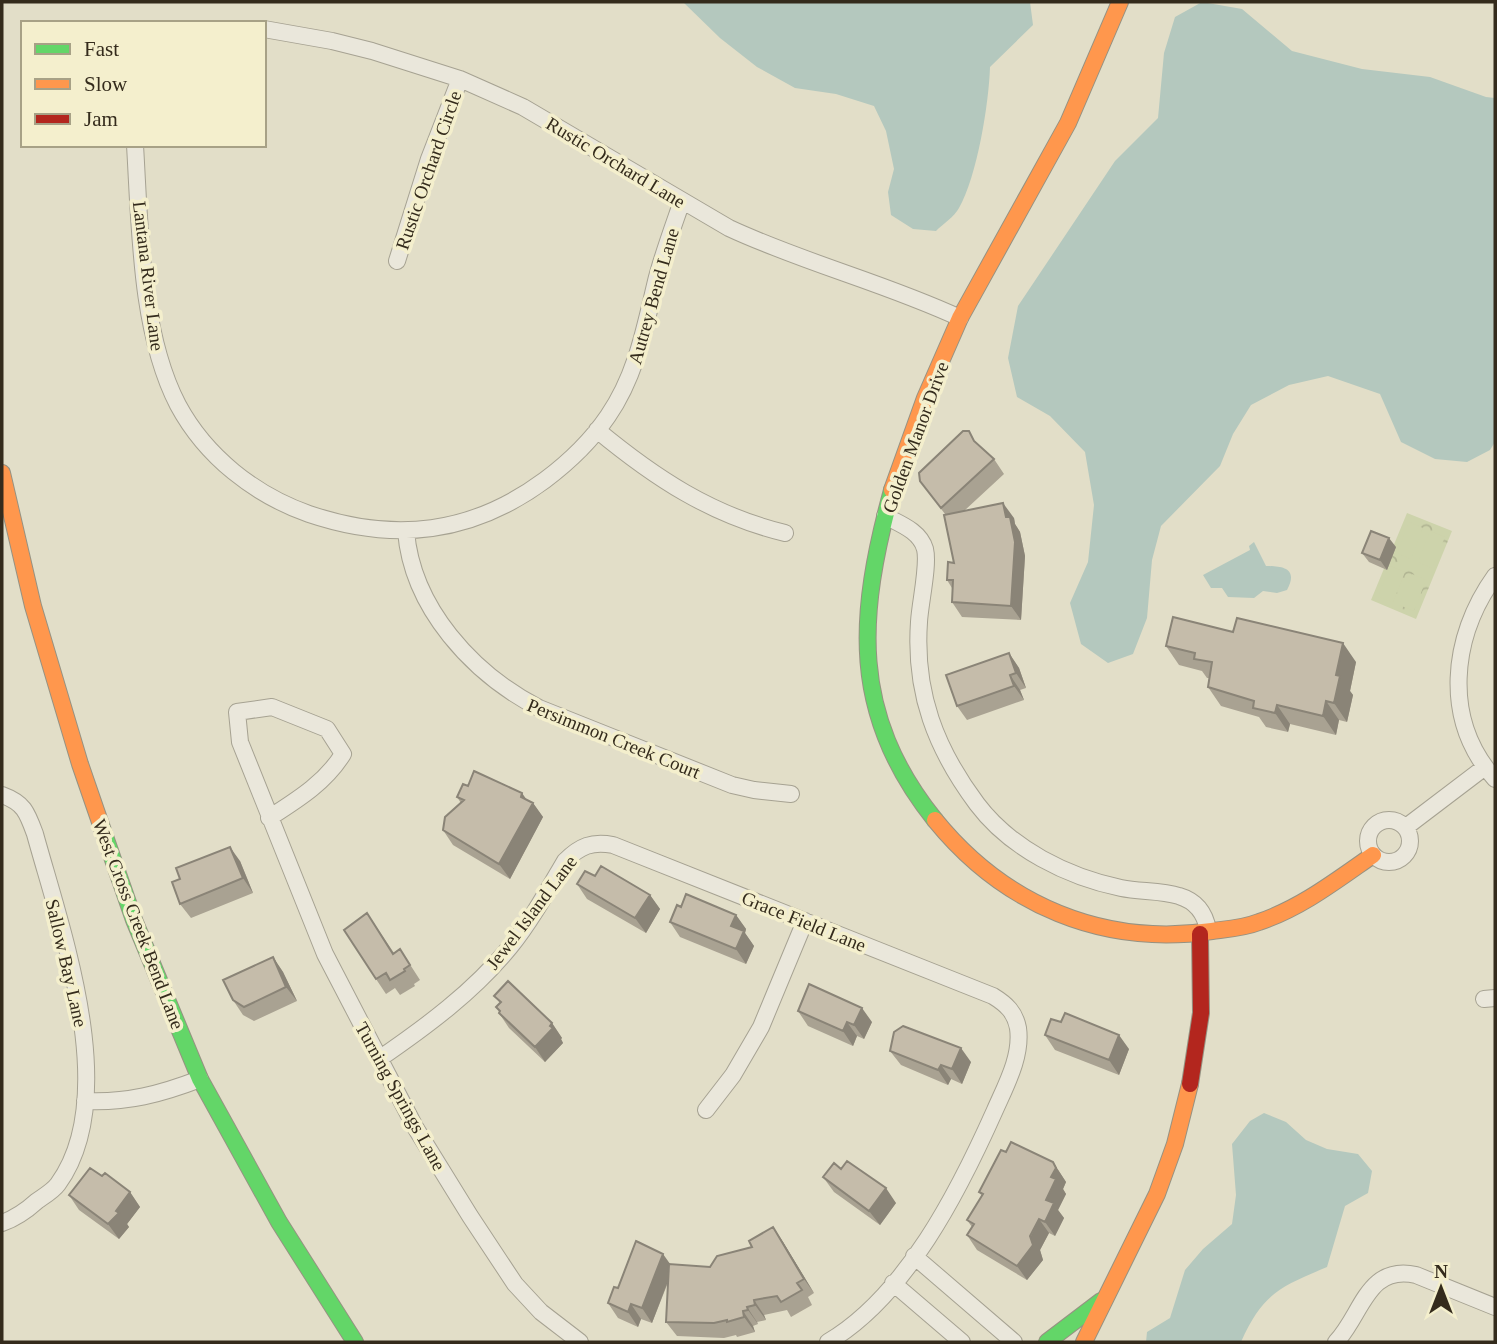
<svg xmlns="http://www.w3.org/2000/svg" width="1497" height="1344" font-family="'Times New Roman',serif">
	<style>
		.forest { fill: url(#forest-crowns) }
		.pitch { fill: #cdd3ab }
		.water { fill: #b4c8be }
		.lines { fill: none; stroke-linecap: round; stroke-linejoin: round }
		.street-casing { stroke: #a6a292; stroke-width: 18 }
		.fast-casing { stroke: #969282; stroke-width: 18 }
		.slow-casing { stroke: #969282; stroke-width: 18 }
		.jam-casing { stroke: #969282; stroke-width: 18 }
		.street { stroke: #eae7db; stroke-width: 16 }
		.fast { stroke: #63d668; stroke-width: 16 }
		.slow { stroke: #ff974d; stroke-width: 16 }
		.jam { stroke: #b3261e; stroke-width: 16 }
		.wall { fill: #a9a292 }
		.shaded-wall { fill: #8a8477 }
		.building { fill: #c5bcaa; stroke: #8a8477; stroke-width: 2 }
		.labels { text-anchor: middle; stroke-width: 7; stroke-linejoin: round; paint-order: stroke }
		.street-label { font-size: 19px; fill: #342b1c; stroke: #f4efcd }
	</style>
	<defs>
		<pattern id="forest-crowns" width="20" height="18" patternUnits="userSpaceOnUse" patternTransform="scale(1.75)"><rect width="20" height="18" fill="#cdd3ab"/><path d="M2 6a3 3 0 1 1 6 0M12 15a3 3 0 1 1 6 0" fill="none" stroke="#b1b593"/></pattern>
	</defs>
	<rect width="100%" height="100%" fill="#e2dec8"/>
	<!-- forest -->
	<path class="forest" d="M1407,513L1452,531L1416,619L1371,600Z"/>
	<!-- pitch -->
	<path class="pitch" d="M1409,522L1423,528L1411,559L1397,553Z
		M1430,531L1445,537L1432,568L1418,562Z
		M1390,566L1405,572L1393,602L1378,597Z
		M1412,574L1426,580L1414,611L1399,605Z"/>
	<!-- water -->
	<path class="water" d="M683,2H1030L1033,25L990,67C989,103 977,177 959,208C954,217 943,224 936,231L913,229L891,215L888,192L894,169L886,131L874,106L836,94L795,88L757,67L720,38Z
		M1202,2L1242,9L1292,51L1362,69L1430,77L1486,97L1495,98V442L1490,450L1467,462L1435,459L1401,442L1380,394L1328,376L1289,385L1251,405L1233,434L1220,466L1161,526L1152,560L1147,618L1133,654L1108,663L1081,644L1070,603L1088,562L1094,505L1085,452L1050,416L1017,397L1008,358L1018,306L1115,161L1158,118L1164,53L1175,17Z
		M1254,542L1266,566C1282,566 1299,568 1287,590L1277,593L1263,591L1254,598L1228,597L1222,588H1211L1203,575L1250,550L1249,546Z
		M1264,1113L1286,1122L1306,1140L1327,1149L1358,1154L1372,1171L1368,1193L1345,1206L1327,1267C1280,1287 1263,1293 1241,1342H1146L1147,1332L1170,1318L1185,1270L1203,1249L1232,1224L1236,1195L1232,1144L1250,1121Z"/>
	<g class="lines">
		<defs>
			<path id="street" d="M264,29L332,41L372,51L460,79L523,107L729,228C804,263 885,283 960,318
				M135,145C140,227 140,332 178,405C206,457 255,495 309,514C395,543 472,534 545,480C569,462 591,441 608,416C637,374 645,326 657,277C664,251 673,227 682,201
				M397,261L429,159L460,79
				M597,430C655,478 711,515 785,533
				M885,516C900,524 920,531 925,549C929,565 920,603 919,622C914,693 936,749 977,804C1011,849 1068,877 1121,888C1140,892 1161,890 1179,896C1196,901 1205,913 1208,930L1200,934
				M406,531C412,608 473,674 539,708L732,785L754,790L791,794
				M1495,576C1451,637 1442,720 1495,779
				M2,795C24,803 27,812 35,834C61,929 122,1096 58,1184C53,1191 44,1196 37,1201C26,1211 16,1218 2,1223
				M269,818C297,800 325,783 343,754L327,729L272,707L237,712L240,742L325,954L415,1127L470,1216L515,1284L541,1312L580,1342
				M1368 841a21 21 0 1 1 42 0a21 21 0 1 1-42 0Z
				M1406,827L1485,767
				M1484,999L1495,998
				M379,1059C427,1026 473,992 510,947C531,921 548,890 565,861C580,846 592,841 613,845L993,996C1006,1004 1015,1012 1018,1028C1022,1056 1006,1085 995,1110C959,1191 906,1296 828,1342
				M85,1101C127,1103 161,1094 200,1079
				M706,1110L733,1075L761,1027L805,921
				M914,1256L1014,1342
				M893,1283L962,1342
				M1336,1342C1362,1315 1367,1264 1416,1275L1495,1307"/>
			<path id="fast" d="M892,490C858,615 849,713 935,820
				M101,825L134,920L200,1079L279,1222L355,1342
				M1047,1342L1101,1301"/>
			<path id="slow" d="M2,473L33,606L80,764L101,825
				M892,490L925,398L960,318L1068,123L1120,2
				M935,820C1004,905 1103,947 1212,931C1228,929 1244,928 1259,922C1301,908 1337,880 1373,855
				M1084,1342L1157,1194L1175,1144L1190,1084"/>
			<path id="jam" d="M1190,1084L1201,1013L1200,934"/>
		</defs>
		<!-- street casing -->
		<use href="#street" class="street-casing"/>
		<!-- fast casing -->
		<use href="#fast" class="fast-casing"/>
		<!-- slow casing -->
		<use href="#slow" class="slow-casing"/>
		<!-- jam casing -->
		<use href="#jam" class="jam-casing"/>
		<!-- street -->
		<use href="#street" class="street"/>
		<!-- fast -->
		<use href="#fast" class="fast"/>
		<!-- slow -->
		<use href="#slow" class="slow"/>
		<!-- jam -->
		<use href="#jam" class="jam"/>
	</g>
	<!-- wall -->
	<path class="wall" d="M980,446L994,459L1004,474L964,511L1014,518L1015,524L1020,532L1025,556L1021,620L962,617L952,602V588L947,580L954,563L945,514L920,481Z
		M1396,547L1387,570L1369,562L1362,553Z
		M1233,632L1356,662L1350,691L1353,695L1347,722L1339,720L1336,735L1290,724L1288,732L1266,727L1259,717L1221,706L1208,687L1209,678H1207L1202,671L1179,665L1166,646Z
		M1009,653L1019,668L1026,688L1020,690L1024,700L967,720L957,706Z
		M468,786L527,800L533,803L543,817L510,879L453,845L443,830L461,803L457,797Z
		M240,861L253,893L191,918L180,904Z
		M577,884L650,895L660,909L646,933L587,899Z
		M681,907L736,915L746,929L745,933L754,946L746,964L680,937L670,922Z
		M367,913L394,953L400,949L420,980L414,984L415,986L400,995L395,988L386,994L376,979Z
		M273,957L283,972L297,1001L254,1021L243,1015L233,1000Z
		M494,996L552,1023L562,1038L561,1039L563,1043L545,1062L509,1028L499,1013L500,1012L496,1007L500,1003Z
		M798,1011L872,1022L864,1039L857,1036L853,1046L808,1026Z
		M1045,1035L1129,1049L1119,1075L1055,1050Z
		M890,1051L971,1062L962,1084L951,1079L948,1085L901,1065Z
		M1006,1152L1053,1162L1066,1182L1063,1189L1066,1194L1058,1210L1064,1218L1055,1236L1049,1233L1040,1250L1043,1260L1027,1280L977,1250L967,1235L972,1227L967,1220L982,1196L979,1192Z
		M102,1176L130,1192L140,1207L127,1224L129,1227L119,1239L79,1210L69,1195Z
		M823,1177L896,1203L880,1225L834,1192Z
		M773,1227L783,1242L814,1293L808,1297L812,1305L791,1317L787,1310L764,1315L766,1320L757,1322L758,1324L753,1326L755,1332L737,1337L736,1335L724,1338L677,1336L666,1322L669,1280L652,1323L641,1319L638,1327L618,1318L608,1303L618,1288L671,1265L710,1267L752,1247Z"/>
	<!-- shaded-wall -->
	<path class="shaded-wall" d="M1003,503L1014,518L1015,524L1020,532L1025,556L1021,620L1011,606L1006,517Z
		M1389,538L1396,547L1387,570L1380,560Z
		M1343,643L1356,662L1350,691L1353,695L1347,722L1334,703L1336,675Z
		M1009,653L1019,668L1026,688L1016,673Z
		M1010,675L1020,690L1024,700L1014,686Z
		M1326,701L1339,720L1336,735L1323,716Z
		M1277,705L1290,724L1288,732L1275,713Z
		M522,793L531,806L533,803L543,817L510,879L499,864Z
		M230,847L240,861L253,893L243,878Z
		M650,895L660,909L646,933L635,918Z
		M736,915L746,929L745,933L754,946L746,964L736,949L731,926Z
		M273,957L283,972L297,1001L286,987Z
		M862,1008L872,1022L864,1039L854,1025Z
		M847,1022L857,1036L853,1046L843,1031Z
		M552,1023L562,1038L561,1039L563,1043L545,1062L535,1047Z
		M1119,1035L1129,1049L1119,1075L1109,1060Z
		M961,1048L971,1062L962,1084L952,1069Z
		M941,1065L951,1079L948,1085L938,1070Z
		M1053,1162L1066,1182L1063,1189L1066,1194L1058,1210L1064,1218L1055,1236L1045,1222L1046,1200Z
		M886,1188L896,1203L880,1225L869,1211Z
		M130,1192L140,1207L127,1224L129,1227L119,1239L108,1224L116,1211Z
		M1039,1219L1049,1233L1040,1250L1043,1260L1027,1280L1017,1266Z
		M773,1227L783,1242L814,1293L804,1279Z
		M663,1254L673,1268L652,1323L642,1308Z
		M754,1300L764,1315L766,1320L755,1305Z
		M631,1304L641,1319L638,1327L628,1312Z
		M747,1307L757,1322L758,1324L748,1310Z
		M743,1311L753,1326L755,1332L744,1317Z"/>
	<!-- building -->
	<path class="building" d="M963,431H969L974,441L994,459L941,508L920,481L919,473Z
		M1003,503L1006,517H1010L1015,542L1011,606L952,602L953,580H947L948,562L954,563L944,515Z
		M1371,531L1389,538L1380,560L1362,553Z
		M1173,617L1233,632L1237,618L1343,643L1336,675L1340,676L1334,703L1326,701L1323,716L1277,705L1275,713L1253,708L1254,701L1208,687L1212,662L1194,659L1195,653L1166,646Z
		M1009,653L1016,673L1010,675L1014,686L957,706L946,675Z
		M474,771L522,793L521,797L533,803L499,864L443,830L445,817L464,800L457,797L463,784L468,786Z
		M230,847L243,878L180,904L172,882L180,879L176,868Z
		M601,866L650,895L635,918L577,884L585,871L595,876Z
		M686,894L736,915L731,926L744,931L736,949L670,922L677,905L681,907Z
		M367,913L393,954L400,949L410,965L404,969L405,971L390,980L386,973L376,979L344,930Z
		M273,957L286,987L244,1007L233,1000L223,980Z
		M508,981L552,1023L550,1026L553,1028L535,1047L499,1013L500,1011L496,1007L501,1002L494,996Z
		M809,984L862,1008L854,1025L847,1022L843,1031L798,1011Z
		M1065,1013L1119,1035L1109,1060L1045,1035L1051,1019L1061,1022Z
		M903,1026L961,1048L952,1069L941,1065L938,1070L890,1051L894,1032Z
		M1011,1142L1053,1162L1056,1168L1051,1177L1056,1179L1046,1200L1054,1203L1045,1222L1039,1219L1030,1236L1033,1245L1017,1266L967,1235L974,1224L967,1220L983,1194L979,1192L1001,1150L1006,1152Z
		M847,1161L886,1188L869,1211L823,1177L834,1163L841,1169Z
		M90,1168L102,1176L105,1173L130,1192L116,1211L119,1213L108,1224L69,1195Z
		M773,1227L804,1279L797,1283L802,1290L781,1302L777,1296L754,1300L755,1305L747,1307L748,1310L743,1311L744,1317L727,1322V1320L714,1323L666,1322L669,1264L710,1267L717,1256L752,1247L749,1241Z
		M636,1241L663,1254L642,1308L631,1304L628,1312L608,1303L614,1287L618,1288Z"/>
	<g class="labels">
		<!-- street labels -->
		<g class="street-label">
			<text transform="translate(616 162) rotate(31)" y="7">Rustic Orchard Lane</text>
			<text transform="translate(428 170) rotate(-71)" y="7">Rustic Orchard Circle</text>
			<text transform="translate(149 276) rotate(83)" y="7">Lantana River Lane</text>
			<text transform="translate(653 296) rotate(-74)" y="7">Autrey Bend Lane</text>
			<text transform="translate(915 437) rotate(-70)" y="7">Golden Manor Drive</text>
			<text transform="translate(614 738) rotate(22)" y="7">Persimmon Creek Court</text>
			<text transform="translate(531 912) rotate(-53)" y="7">Jewel Island Lane</text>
			<text transform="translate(804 921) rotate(22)" y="7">Grace Field Lane</text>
			<text transform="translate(139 924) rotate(69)" y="7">West Cross Creek Bend Lane</text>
			<text transform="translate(67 963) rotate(77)" y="7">Sallow Bay Lane</text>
			<text transform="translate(401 1096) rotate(61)" y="7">Turning Springs Lane</text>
		</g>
	</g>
	<!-- border -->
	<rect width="1497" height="1344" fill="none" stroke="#342b1c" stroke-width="7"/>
	<!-- legend -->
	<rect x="21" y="21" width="245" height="126" fill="#f4efcd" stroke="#a7a186" stroke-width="2"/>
	<rect x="35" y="44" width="35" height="10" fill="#63d668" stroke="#a7a186" stroke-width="2"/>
	<text x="84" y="56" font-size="21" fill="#342b1c">Fast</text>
	<rect x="35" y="79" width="35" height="10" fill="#ff974d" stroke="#a7a186" stroke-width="2"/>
	<text x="84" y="91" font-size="21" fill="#342b1c">Slow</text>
	<rect x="35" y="114" width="35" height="10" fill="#b3261e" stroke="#a7a186" stroke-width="2"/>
	<text x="84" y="126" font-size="21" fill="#342b1c">Jam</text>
	<!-- north arrow -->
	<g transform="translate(1441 1288)" stroke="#f4efcd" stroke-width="5" paint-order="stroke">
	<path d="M0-5L12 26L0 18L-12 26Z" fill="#342b1c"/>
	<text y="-10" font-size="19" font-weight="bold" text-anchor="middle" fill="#342b1c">N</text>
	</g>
</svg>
